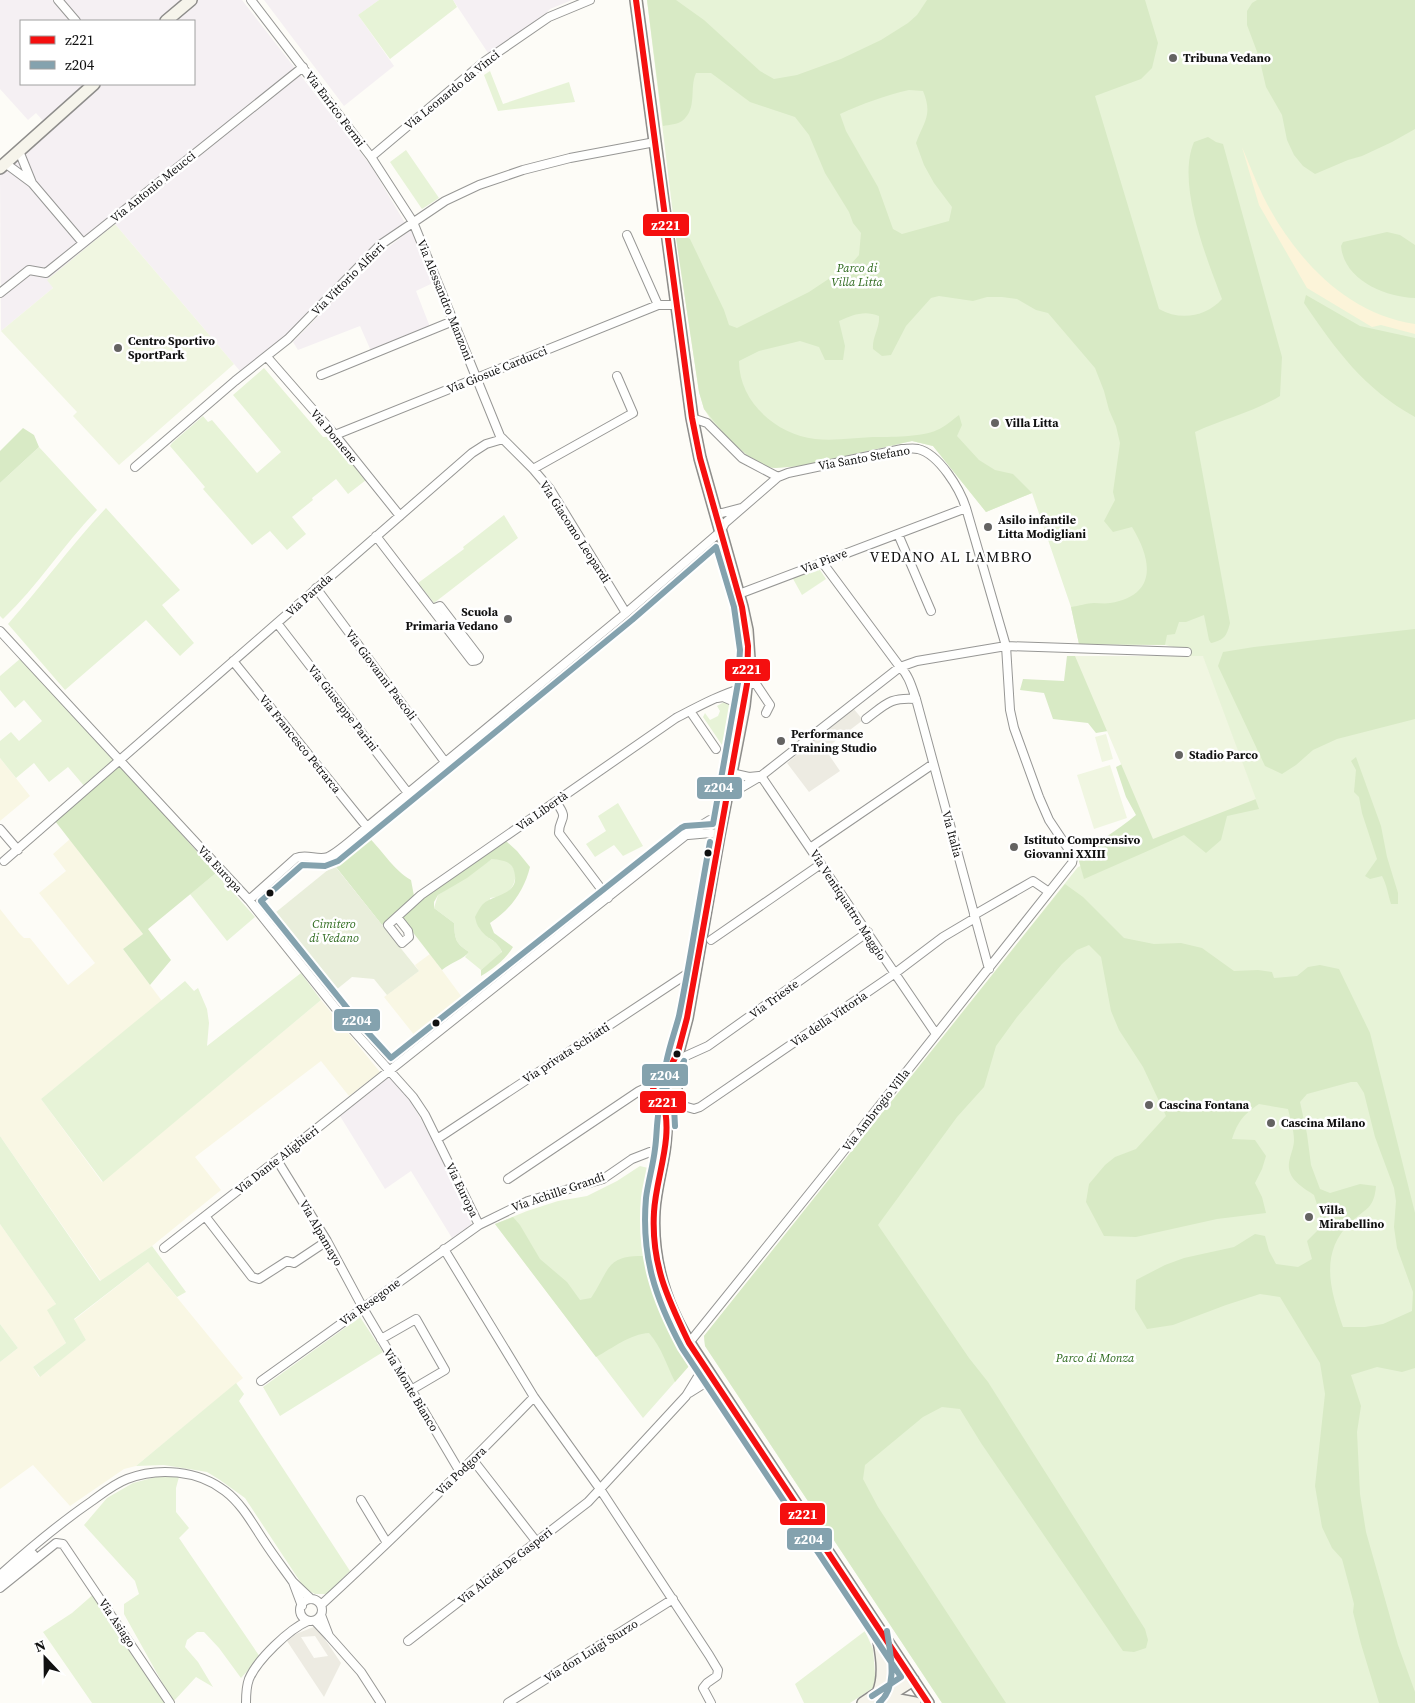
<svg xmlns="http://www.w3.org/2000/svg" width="1415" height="1703" font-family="'Source Serif 4',serif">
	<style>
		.industrial { fill: #f5f0f3 }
		.farmland { fill: #f9f7e4 }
		.green { fill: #e7f3d7 }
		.forest { fill: #d8eac5; fill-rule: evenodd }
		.sand { fill: #fcf4d9 }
		.cemetery { fill: #e9eedb }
		.pitch { fill: #f0f6e1 }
		.plaza { fill: #edebe2; fill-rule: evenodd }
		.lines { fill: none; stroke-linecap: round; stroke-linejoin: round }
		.street-casing { stroke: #979795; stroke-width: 10 }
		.secondary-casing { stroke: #8e8d8b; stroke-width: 14 }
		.street { stroke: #fffffe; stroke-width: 8 }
		.secondary { stroke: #f6f4eb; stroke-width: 11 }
		.bus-1-casing { stroke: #fff; stroke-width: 10 }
		.bus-2-casing { stroke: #fff; stroke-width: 10 }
		.bus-1 { stroke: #f50f0f; stroke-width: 6 }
		.bus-2 { stroke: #84a2ae; stroke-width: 6 }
		.poi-dot { fill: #646362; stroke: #fff; stroke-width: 2 }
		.bus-dot { fill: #111; stroke: #fff; stroke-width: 2 }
		.labels { text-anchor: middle; stroke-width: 5; stroke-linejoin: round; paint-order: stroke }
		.poi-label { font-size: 12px; font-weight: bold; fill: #111; stroke: #fff; text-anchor: start }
		.street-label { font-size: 12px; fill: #111; stroke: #fff }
		.park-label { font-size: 12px; font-style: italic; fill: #2f6b1f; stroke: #fff }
		.quarter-label { font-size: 15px; letter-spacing: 1px; fill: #111; stroke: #fff }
		.line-badge { stroke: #fff; stroke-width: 2 }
		.badge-label { font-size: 14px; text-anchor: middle; font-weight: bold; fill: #fff }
	</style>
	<rect width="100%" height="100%" fill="#fdfcf7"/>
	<!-- industrial -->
	<path class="industrial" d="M0,0H185L160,21H21V84H88L45,123L36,113L28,120L0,89Z
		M197,0H242L371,166L405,223L375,243L294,329L240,371L115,224L48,280L53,288L1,331L0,175L102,84H194V21H173Z
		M264,0H379L358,15L394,66L344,106Z
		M453,0H572L550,9L543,17L488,53Z
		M412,229L435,282L416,291L430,327L371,351L360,326L298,350L293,342L377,256Z
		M389,1077L405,1092L434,1142L472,1224L452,1238L411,1171L385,1189L340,1116Z"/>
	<!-- farmland -->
	<path class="farmland" d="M0,758L30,796L0,821Z
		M70,839L143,934L123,949L162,1001L41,1099L102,1182L321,1000L380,1072L349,1096L321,1061L195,1157L221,1190L152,1246L101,1281L0,1136V909L19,933L24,938H30L68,985L95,963L39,893L66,871L53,854Z
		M430,954L467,1004L419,1041L384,997L419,971L415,965Z
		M0,1224L56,1304L48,1311L66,1343L33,1367L39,1377L86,1340L74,1320L148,1262L243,1378L136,1466L124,1469L70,1506L33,1465L0,1489V1362L18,1348L0,1324Z"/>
	<!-- green -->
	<path class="green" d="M379,0H453L457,7L390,59L358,15Z
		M647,0H1415V1703H942L705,1346L704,1336L1078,867L1255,799L1203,656L1188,657L1187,650L1165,645L1079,644L1071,607L1032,493L986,512L933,446L912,441L800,466L775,468L768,467L747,455L713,423L704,409L699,392L675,231Z
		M490,71L503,104L569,82L575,102L498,111L484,75Z
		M406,150L439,198L422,209L390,162Z
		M264,368L323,437H332L366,480L348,494L336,479L312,498L313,500L292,517L306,534L287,550L270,531L252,545L203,489L205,487L170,446L172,443L203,416L208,422L212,420L257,473L281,452L233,395Z
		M39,447L97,510C63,545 38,586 3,619L0,616V483Z
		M106,508L180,590L162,605L194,643L180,656L146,620L65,690L8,624C42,586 71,545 106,508Z
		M504,515L518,538L434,603L418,583L464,549L463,547Z
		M818,567L826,579L802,595L792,577Z
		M21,658L116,760L85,787L68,767L49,782L34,763L16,778L0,758V741L11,732L19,741L42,721L24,700L15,708L0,690V676Z
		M724,702L732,705L726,745H722L703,717L705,713L710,720L718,716L720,711L717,706Z
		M618,803L643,846L623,856L614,845L595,857L586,844L606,831L598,816Z
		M492,859C496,859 501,859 504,860C521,866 517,889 503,895C499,897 494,897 490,898L489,938L499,945L502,953L481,970L465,957L469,952C455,943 455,939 454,923L434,908L438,895Z
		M216,873L255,917L227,941L190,894Z
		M301,973L321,1000L103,1182L41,1099L185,981L194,991L198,988L207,1009L209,1023L207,1046Z
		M0,1136L100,1281L152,1246L186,1292L177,1297L148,1262L74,1319L86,1340L40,1377L33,1367L66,1343L47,1310L56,1304L0,1224Z
		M640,1166L652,1169C649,1189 644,1210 643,1230C641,1278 666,1325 689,1366L643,1418L495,1224L527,1211L558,1201L587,1196L617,1181Z
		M360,1317L383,1352L280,1416L263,1387Z
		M0,1324L18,1348L0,1362Z
		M236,1383L244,1394L239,1401L350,1571L327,1594H315L305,1589L245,1498L220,1480L207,1472L195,1470L164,1465L136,1466Z
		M156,1477H179L176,1488V1512L189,1528L179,1538L260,1657L241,1678L219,1648L204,1632H197L187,1640L185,1647L198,1662L213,1687L196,1677L173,1702L124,1614V1604L139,1594L135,1581L84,1525L107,1498L133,1483Z
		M96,1592L166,1703H92L43,1632L72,1613Z
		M865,1631L873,1649L876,1686L850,1703H804L795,1684Z"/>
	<!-- forest -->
	<path class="forest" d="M647,0H676L704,20L760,71L774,79L797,75L841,59L881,40L908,23L917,15L927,0H1145L1158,43L1152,68L1141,79L1095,96L1159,309C1180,321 1206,317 1222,299C1207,259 1176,184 1194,142L1208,137L1216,142L1223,144L1282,357L1280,396C1254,412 1223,419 1195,432L1230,623C1227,635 1225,640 1211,643L1209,640L1204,615L1186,622H1179L1175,634L1167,635L1165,645L1079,644L1071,607C1079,606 1087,603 1094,603C1099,603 1105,604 1110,603C1158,595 1152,560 1132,527L1113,532L1104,521L1115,500L1113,492L1120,443L1116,426L1109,410L1104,391L1095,368L1048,313L1036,310L1017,299L1002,297H987L973,301L939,296L931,298L906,326L891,355L882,356L873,349C872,337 880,328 879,316C864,310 853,315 839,321L845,346L843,360H825L819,347L800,341L759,351L739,361C739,402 776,434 815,439C834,441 854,438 873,437C888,437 924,437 937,430C945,427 952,420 959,415L962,425L957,436L979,460L995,470L1013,474L1032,493L986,512L933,446L912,441L800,466L775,468L768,467L747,455L729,440L704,409L699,392L675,231L690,239L724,310L729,325L737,328L809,292L851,264L859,255L861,233L853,223L849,212L825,173L809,135L795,117L750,102L711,73H696C689,88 698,109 682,121C678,124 669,125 663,126ZM909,90L923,91C933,115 924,121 916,143L924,165L934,183L952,207L949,221L902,234L893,229L878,187L846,131L840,114C862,104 886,95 909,90Z
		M1257,0H1415V129L1392,142L1362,156L1348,160L1315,174L1303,166L1294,155L1287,140L1282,115L1266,87L1259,57L1247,25V11L1252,3Z
		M1387,232L1400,235L1415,245V298C1385,297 1344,280 1341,246L1343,242Z
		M1306,295L1360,326L1415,338V417C1364,389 1336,350 1304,303Z
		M23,428L34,435L39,447L0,483V451Z
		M1415,629V719L1337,739L1313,750L1296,765L1282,774L1265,766L1218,666L1223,652L1254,647Z
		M1067,656H1136L1114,730L1096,733L1088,723L1053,719L1044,693L1020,690L1023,679L1064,681Z
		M1171,656H1203L1259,809L1227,816L1221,840L1206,853L1184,835L1084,879L1078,858C1096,842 1117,831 1136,815L1126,797L1116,767L1128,761Z
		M1356,757L1381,826L1387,857L1398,893V904H1391C1388,895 1387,885 1382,876L1370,879L1365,876L1377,859L1362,813L1359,797L1354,792L1356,770L1351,761Z
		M119,764L216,873L148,929L171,960L150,985L123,949L143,934L55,821Z
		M365,834C381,848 393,870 411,880L414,896L382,925L332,862Z
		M506,841L517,851L530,867C524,891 511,909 490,923L494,933L513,947C505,960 494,968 481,976V970L502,952C497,939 487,940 480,929C477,926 476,921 475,917C477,913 480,907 483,904C494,894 521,895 514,871C512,861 501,860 492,859L467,878L438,895L434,902V908L454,923C455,939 455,943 469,952C464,959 450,963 442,970L401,917L425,897Z
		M1065,884L1083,897L1124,938L1154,944L1181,943L1202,948L1234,971L1258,970L1272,972L1274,978L1297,976L1308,967L1320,965L1339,969L1370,1033L1415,1213V1368L1402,1372L1377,1367L1351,1375L1361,1406L1357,1432L1360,1494L1366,1532L1398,1645L1415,1692V1703H1379L1361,1644L1353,1612L1354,1604L1342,1559L1332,1548L1322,1527L1315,1486L1325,1394L1320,1363L1280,1297L1260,1294L1226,1305L1173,1325L1147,1329L1135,1309L1136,1280L1165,1265L1184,1258L1234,1247L1255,1234L1265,1236L1269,1251L1276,1264L1298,1267L1312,1259L1307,1241L1320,1228V1214L1314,1195C1302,1187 1287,1179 1289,1163C1290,1155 1294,1148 1294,1140C1294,1130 1290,1118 1288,1109L1259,1104C1244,1114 1238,1121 1232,1139L1255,1140L1266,1156L1262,1169L1255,1183L1262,1197L1266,1213L1217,1219L1136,1237L1104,1236L1086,1202L1089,1184L1105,1165L1115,1157L1136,1149L1166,1116L1143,1067L1119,1030L1111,1011L1101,957L1089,945L1077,950L1062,964L1017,1017L996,1046L984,1087L957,1117L878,1225L969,1358L988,1382L1145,1629L1148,1640L1146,1648L1134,1652L1123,1651L981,1443L960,1409L942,1407L923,1417L865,1465L863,1479L878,1507L1006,1703H942L705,1346L704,1336ZM1351,1082H1357L1364,1093L1375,1137L1394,1188L1396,1201L1394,1227L1397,1248L1413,1292L1412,1311L1383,1324L1365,1327H1343C1330,1290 1319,1252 1351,1222C1366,1208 1374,1209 1376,1186L1360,1184L1330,1193L1320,1189L1311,1165L1307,1134L1300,1102L1307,1094Z
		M513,1217L520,1225L540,1259L567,1282L580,1300L591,1298C610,1270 605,1255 645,1256C647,1289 673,1337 689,1366L675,1382C666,1364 662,1348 649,1333C630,1334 613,1348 596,1357L495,1224Z"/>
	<!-- sand -->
	<path class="sand" d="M1242,147C1249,163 1255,180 1263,196C1293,256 1345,314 1415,324V334L1381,325L1372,327L1307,288L1259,205Z"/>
	<!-- cemetery -->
	<path class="cemetery" d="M334,865L419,971L387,995L374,979L352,977L331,994L270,917Z"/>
	<!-- pitch -->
	<path class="pitch" d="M115,224L234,364L119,465L73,416L77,412L1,331L53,288L47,280Z
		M1075,656H1203L1256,799L1153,839Z
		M1106,734L1113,759L1102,762L1095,737Z
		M1110,765L1127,818L1094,829L1077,775Z"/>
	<!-- plaza -->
	<path class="plaza" d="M853,708L863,720L825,749L840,771L809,792L787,763Z
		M316,1626L341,1663L324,1697L287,1641L296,1634ZM315,1636L328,1656L314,1658L301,1637Z"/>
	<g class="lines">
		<defs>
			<path id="street" d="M58,0L76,21
				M251,0L371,157L413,222L500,436L533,469L550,489L626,613
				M19,151L32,183
				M371,157L485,61L549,17L590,0
				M5,163L32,183L83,243
				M627,235L658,305
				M0,293L29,270L46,273L303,67
				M267,357L335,435L400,516
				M321,375L453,321
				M692,418L707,423L742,458L778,477
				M335,435L658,305H677
				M135,467L235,381L288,339L380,245L445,201L479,185L523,170L570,158L655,142
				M533,469L633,413L617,376
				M715,513H722L741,508
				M898,534L931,611
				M376,536L472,661C475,661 478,661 479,657L440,606L432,609
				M822,562L900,667C909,675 912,688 916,699L989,969
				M316,588L445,762
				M739,594L966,508
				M277,623L408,793
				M0,631L249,900L353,1030L413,1097L425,1115L479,1225
				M233,661L367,827
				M747,684H756L770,705L766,713
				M717,698L723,697L744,706
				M690,711L716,749
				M866,719C886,704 890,697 916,699
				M731,773L749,777L759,776
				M761,776L936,1034
				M727,796L761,776L900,667L917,661L1006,646L1187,652
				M556,802C570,821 559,816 559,833L608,898
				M0,829L18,850
				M688,835L711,833L719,835
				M810,848L933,764
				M4,861L472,453L486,444L503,439
				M249,900L296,858C307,853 317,861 328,857C339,852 357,835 367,827L626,613L720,532L725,523L778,477L788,473L902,449C907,449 913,448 918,449C939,454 960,489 966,508L1006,646L1010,710L1014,728L1039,797L1049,820L1071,853L1073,858L1072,863L838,1158L689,1343
				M974,915L1033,881L1049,892
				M397,917L408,931L409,937L402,943L388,925L421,895L676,718C699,706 721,694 746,687
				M711,940L821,864
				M677,1060L708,1046L868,932
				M675,1097L680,1105L694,1109L700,1107L894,974L943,937L975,918
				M437,1139L696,968
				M277,1160L327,1241L363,1308L460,1472
				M508,1179L639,1091L656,1083
				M205,1216L252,1277L259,1279L287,1261L294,1263L327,1241
				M164,1248L277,1160L686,835L710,820L723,817
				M444,1249L534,1397L600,1489L709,1655L718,1670L717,1676L707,1683L703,1688L711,1703
				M381,1339L416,1319L445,1370L411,1390
				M261,1381L479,1225L528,1201L603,1179L632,1159L650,1152L664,1151
				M689,1393L713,1378
				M473,1460L536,1541
				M361,1500L387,1543
				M0,1575C29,1549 60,1523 92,1501C103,1493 114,1484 127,1479C158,1467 198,1470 225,1491C242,1504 252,1523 264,1541C273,1555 283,1568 293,1582
				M0,1581L33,1554
				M0,1588L56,1543L63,1544L170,1703
				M300 1610a11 11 0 1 1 22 0a11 11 0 1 1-22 0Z
				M321,1605C394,1538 465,1468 534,1397
				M302,1606L293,1582L311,1599
				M315,1621L329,1636L321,1615
				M329,1636L361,1672L381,1703
				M408,1641L588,1502L686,1396L697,1378L708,1371
				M246,1703C246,1695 246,1687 249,1679C257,1660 289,1629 308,1621
				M508,1703L673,1599"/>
			<path id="secondary" d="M636,0L692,418L700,458L742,607L747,630L749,659L744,706L719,835L687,1018L678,1052L673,1082
				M166,21L191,0
				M0,168L94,84
				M671,1100L663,1102L654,1096V1086C658,1080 663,1077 670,1080L676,1089C676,1098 668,1104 667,1113C666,1126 666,1139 664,1151C661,1171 655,1191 654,1211C651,1262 667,1310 695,1352L928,1703
				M877,1631C881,1650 886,1675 878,1693
				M882,1701L899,1700L915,1703
				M863,1703L908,1673
				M877,1703L913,1680"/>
		</defs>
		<!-- street casing -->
		<use href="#street" class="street-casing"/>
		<!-- secondary casing -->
		<use href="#secondary" class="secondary-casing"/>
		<!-- street -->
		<use href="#street" class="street"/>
		<!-- secondary -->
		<use href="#secondary" class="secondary"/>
		<defs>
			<path id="bus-1" d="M636,0L692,418L700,458L742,607L748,646L747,684L687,1018L678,1052L664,1079L656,1083L653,1089L656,1099L663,1102C674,1138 656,1176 654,1212C651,1264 667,1297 689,1343L928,1703"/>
			<path id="bus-2" d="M716,547L734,607L740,650L738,683L713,824L685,826L681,828L391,1058L360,1024L261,901L302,865L325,866L338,861L632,620Z
				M710,842C699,900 691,958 679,1016C674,1036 659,1072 667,1090C655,1108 658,1129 655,1149C653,1166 648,1182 646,1198C641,1256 655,1298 682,1348L901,1677L872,1696
				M675,1126L674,1107L662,1090L673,1081L684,1061
				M879,1703C899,1686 890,1653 887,1631"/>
		</defs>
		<!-- bus-1 casing -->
		<use href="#bus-1" class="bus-1-casing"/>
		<!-- bus-2 casing -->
		<use href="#bus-2" class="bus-2-casing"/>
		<!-- bus-1 -->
		<use href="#bus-1" class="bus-1"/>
		<!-- bus-2 -->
		<use href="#bus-2" class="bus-2"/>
	</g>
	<!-- markers -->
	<g class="poi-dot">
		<circle cx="1173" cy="58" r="5"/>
		<circle cx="118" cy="348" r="5"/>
		<circle cx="995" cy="423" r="5"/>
		<circle cx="988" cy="527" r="5"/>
		<circle cx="508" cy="619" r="5"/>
		<circle cx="781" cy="741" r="5"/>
		<circle cx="1179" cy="755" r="5"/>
		<circle cx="1014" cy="847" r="5"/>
		<circle cx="1149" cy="1105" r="5"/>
		<circle cx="1271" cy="1123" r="5"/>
		<circle cx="1309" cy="1217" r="5"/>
	</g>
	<g class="bus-dot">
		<circle cx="708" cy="853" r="4.5"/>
		<circle cx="270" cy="893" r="4.5"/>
		<circle cx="436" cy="1023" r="4.5"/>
		<circle cx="677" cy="1054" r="4.5"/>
	</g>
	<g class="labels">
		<!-- poi labels -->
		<g class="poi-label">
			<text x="1183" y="62">Tribuna Vedano</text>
			<text x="128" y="345">Centro Sportivo<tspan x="128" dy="14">SportPark</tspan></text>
			<text x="1005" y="427">Villa Litta</text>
			<text x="998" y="524">Asilo infantile<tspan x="998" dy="14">Litta Modigliani</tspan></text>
			<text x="498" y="616" text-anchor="end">Scuola<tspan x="498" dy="14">Primaria Vedano</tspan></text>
			<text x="791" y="738">Performance<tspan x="791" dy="14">Training Studio</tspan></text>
			<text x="1189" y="759">Stadio Parco</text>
			<text x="1024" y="844">Istituto Comprensivo<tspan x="1024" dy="14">Giovanni XXIII</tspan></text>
			<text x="1159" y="1109">Cascina Fontana</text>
			<text x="1281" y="1127">Cascina Milano</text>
			<text x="1319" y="1214">Villa<tspan x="1319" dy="14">Mirabellino</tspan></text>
		</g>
		<!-- street labels -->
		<g class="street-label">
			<text transform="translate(452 90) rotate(-39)" y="4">Via Leonardo da Vinci</text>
			<text transform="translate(335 109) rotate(53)" y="4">Via Enrico Fermi</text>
			<text transform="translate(153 187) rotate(-39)" y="4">Via Antonio Meucci</text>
			<text transform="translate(348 279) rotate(-45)" y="4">Via Vittorio Alfieri</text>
			<text transform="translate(445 300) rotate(68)" y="4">Via Alessandro Manzoni</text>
			<text transform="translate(497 370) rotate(-22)" y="4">Via Giosuè Carducci</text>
			<text transform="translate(334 436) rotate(50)" y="4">Via Domene</text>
			<text transform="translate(864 458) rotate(-10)" y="4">Via Santo Stefano</text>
			<text transform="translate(575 532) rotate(57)" y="4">Via Giacomo Leopardi</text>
			<text transform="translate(824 561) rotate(-21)" y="4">Via Piave</text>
			<text transform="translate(309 595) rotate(-42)" y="4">Via Parada</text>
			<text transform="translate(381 675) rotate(53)" y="4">Via Giovanni Pascoli</text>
			<text transform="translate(343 708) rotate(52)" y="4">Via Giuseppe Parini</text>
			<text transform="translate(300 744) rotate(51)" y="4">Via Francesco Petrarca</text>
			<text transform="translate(542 811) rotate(-35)" y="4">Via Libertà</text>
			<text transform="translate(952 834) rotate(75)" y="4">Via Italia</text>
			<text transform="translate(220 869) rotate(47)" y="4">Via Europa</text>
			<text transform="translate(848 905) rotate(57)" y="4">Via Ventiquattro Maggio</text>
			<text transform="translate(774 999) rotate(-36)" y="4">Via Trieste</text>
			<text transform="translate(829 1019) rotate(-34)" y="4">Via della Vittoria</text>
			<text transform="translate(566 1053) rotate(-33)" y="4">Via privata Schiatti</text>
			<text transform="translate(876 1110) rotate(-52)" y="4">Via Ambrogio Villa</text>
			<text transform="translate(277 1160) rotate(-38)" y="4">Via Dante Alighieri</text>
			<text transform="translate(462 1190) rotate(64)" y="4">Via Europa</text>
			<text transform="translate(558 1192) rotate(-19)" y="4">Via Achille Grandi</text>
			<text transform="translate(321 1233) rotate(60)" y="4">Via Alpamayo</text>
			<text transform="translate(370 1302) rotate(-36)" y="4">Via Resegone</text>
			<text transform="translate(411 1390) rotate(59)" y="4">Via Monte Bianco</text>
			<text transform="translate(461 1471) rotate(-44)" y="4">Via Podgora</text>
			<text transform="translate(505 1566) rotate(-38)" y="4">Via Alcide De Gasperi</text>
			<text transform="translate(117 1623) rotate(56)" y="4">Via Asiago</text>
			<text transform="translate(591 1651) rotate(-32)" y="4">Via don Luigi Sturzo</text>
		</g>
		<!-- park labels -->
		<g class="park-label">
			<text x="857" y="272">Parco di<tspan x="857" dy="14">Villa Litta</tspan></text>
			<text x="334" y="928">Cimitero<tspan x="334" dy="14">di Vedano</tspan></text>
			<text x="1095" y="1362">Parco di Monza</text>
		</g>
		<!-- quarter labels -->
		<g class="quarter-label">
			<text x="951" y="562">VEDANO AL LAMBRO</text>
		</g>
	</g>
	<g class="line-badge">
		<rect x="642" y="213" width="48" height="24" rx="5" fill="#f50f0f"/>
		<rect x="724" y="658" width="47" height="24" rx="5" fill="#f50f0f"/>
		<rect x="696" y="776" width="47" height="24" rx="5" fill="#84a2ae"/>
		<rect x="333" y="1008" width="48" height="24" rx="5" fill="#84a2ae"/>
		<rect x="641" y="1063" width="48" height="24" rx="5" fill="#84a2ae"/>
		<rect x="639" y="1090" width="48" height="24" rx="5" fill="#f50f0f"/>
		<rect x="779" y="1502" width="47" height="24" rx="5" fill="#f50f0f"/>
		<rect x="786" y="1527" width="47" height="24" rx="5" fill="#84a2ae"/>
	</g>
	<g class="badge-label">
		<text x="666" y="230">z221</text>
		<text x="747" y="674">z221</text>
		<text x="719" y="792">z204</text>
		<text x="357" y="1025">z204</text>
		<text x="665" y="1080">z204</text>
		<text x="663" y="1107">z221</text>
		<text x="803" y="1519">z221</text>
		<text x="809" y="1544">z204</text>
	</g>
	<!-- legend -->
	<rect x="20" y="20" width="175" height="65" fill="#ffffff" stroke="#a0a0a0"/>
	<rect x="30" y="36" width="25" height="8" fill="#f50f0f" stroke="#a0a0a0"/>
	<text x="65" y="45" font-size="15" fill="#111111">z221</text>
	<rect x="30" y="61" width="25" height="8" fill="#84a2ae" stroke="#a0a0a0"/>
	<text x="65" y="70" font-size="15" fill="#111111">z204</text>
	<!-- north arrow -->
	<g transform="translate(45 1658) rotate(338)" stroke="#ffffff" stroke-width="4" paint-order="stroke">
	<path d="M0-4L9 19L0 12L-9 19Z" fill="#111111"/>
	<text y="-8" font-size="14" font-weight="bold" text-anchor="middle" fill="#111111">N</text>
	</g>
</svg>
